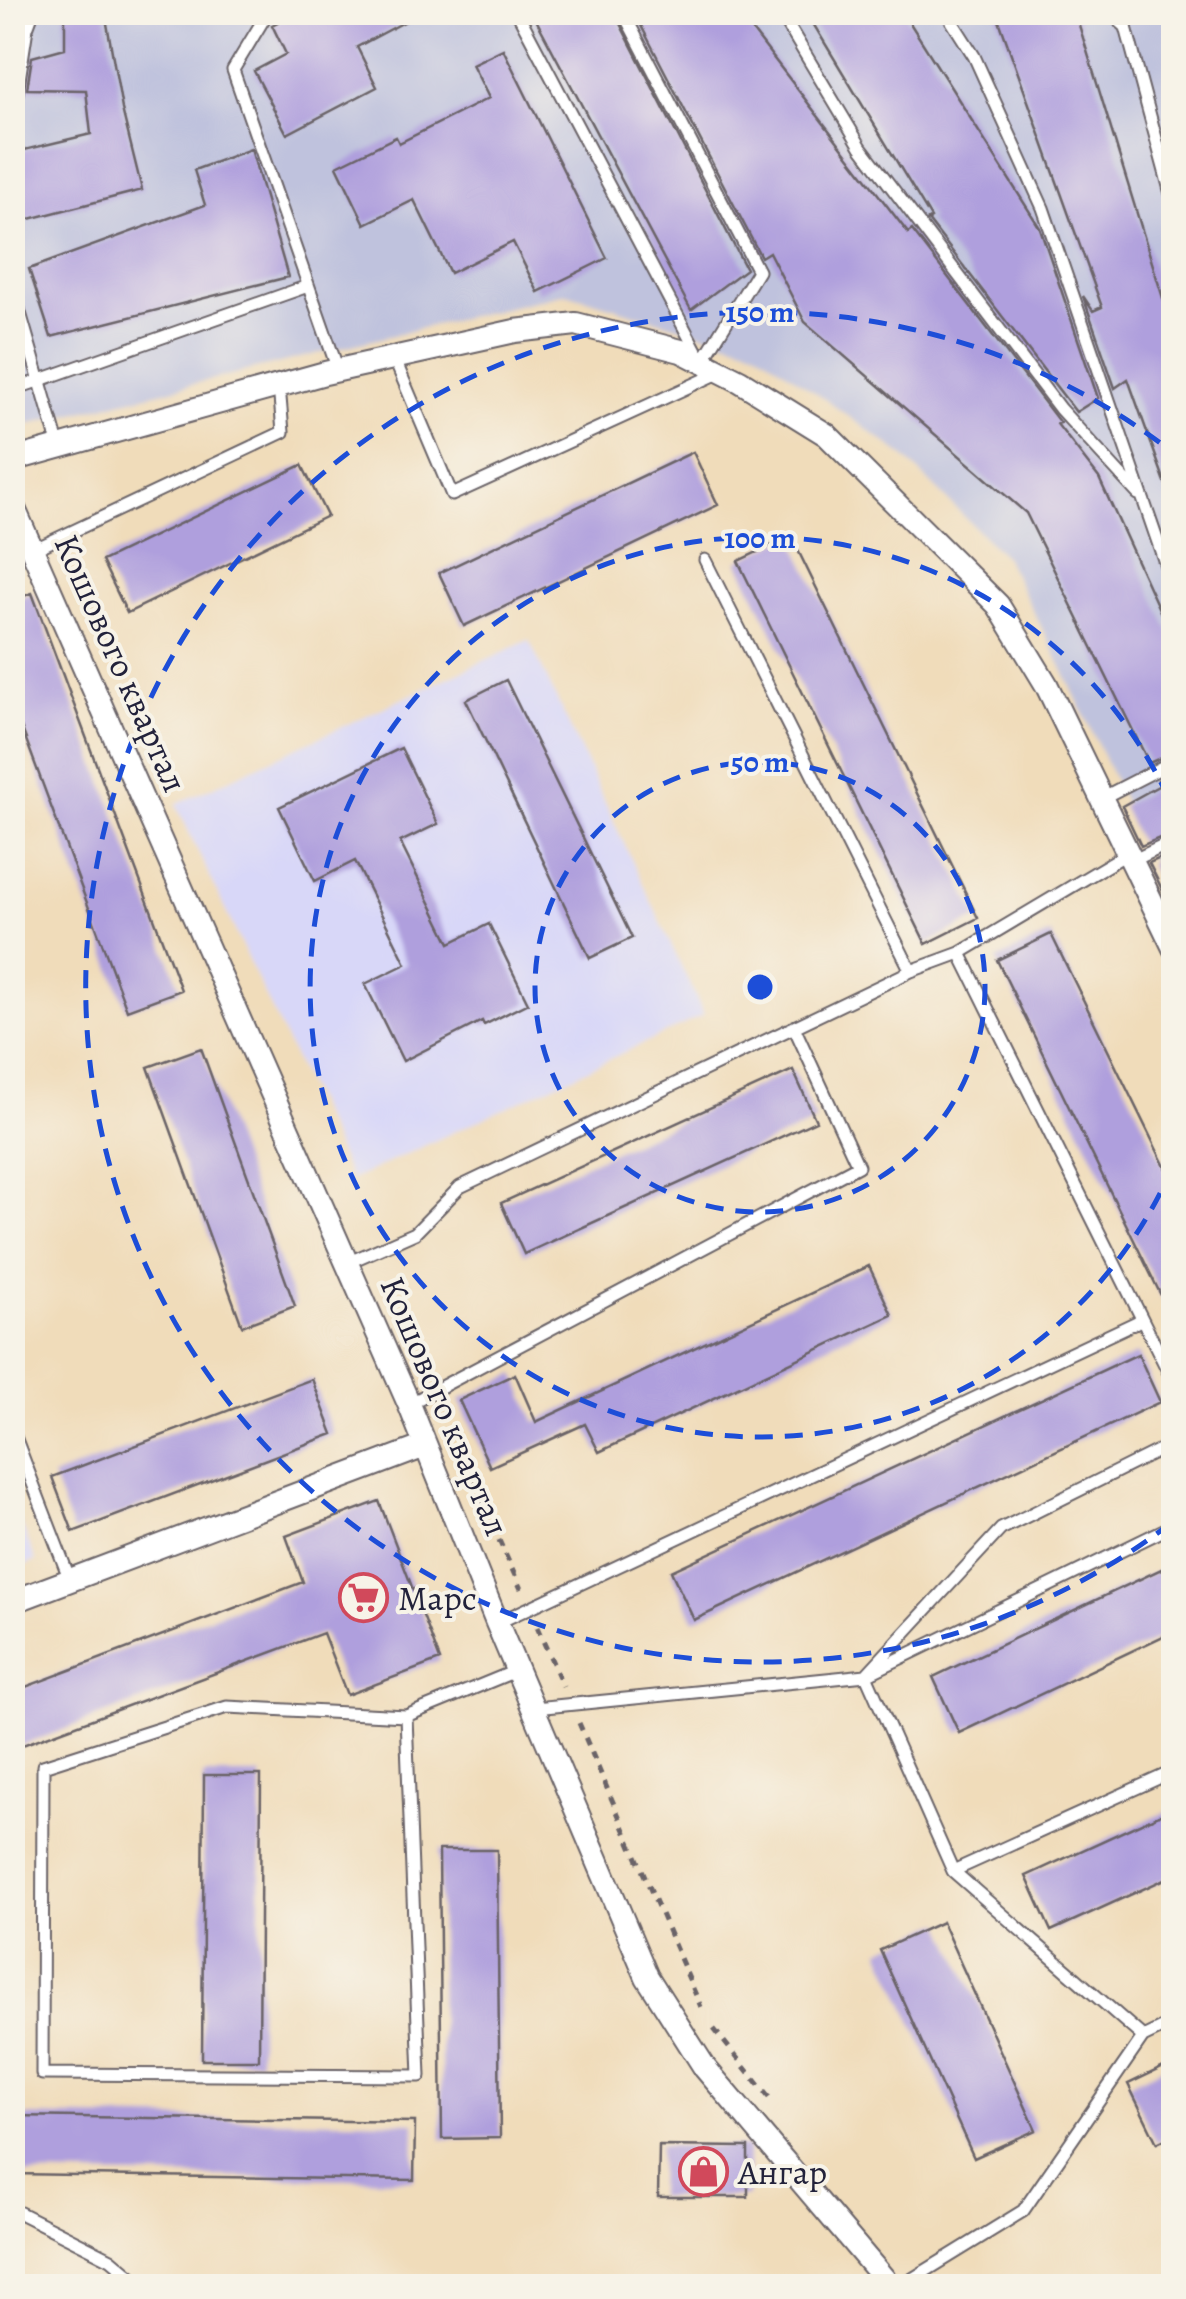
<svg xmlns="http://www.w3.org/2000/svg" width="1186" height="2299" font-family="Alegreya,serif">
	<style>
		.built { fill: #d8d7f8 }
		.industrial { fill: #bfc2dd }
		.building { fill: #af9fdd }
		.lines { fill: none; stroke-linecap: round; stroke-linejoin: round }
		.service-casing { stroke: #6a6367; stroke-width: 15 }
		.minor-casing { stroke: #6a6367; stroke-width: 26 }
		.path { stroke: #6a6367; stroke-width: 5; stroke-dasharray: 8 8; stroke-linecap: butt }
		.service { stroke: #fff; stroke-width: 11 }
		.minor { stroke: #fff; stroke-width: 22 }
		.ring { fill: none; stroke: #1d4ed8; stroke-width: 5; stroke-dasharray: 18 12 }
		.labels { text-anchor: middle; stroke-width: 8; stroke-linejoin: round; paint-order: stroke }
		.street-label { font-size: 35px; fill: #22223b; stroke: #f7f3e8 }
		.poi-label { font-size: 35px; fill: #22223b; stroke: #f7f3e8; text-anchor: start }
		.centre { fill: #1d4ed8; stroke: #f7f3e8; stroke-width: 5 }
		.ring-label { font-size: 30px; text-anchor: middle; font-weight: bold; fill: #1d4ed8; stroke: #f7f3e8; stroke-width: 8; stroke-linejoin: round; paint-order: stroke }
	</style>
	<rect width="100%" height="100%" fill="#f7f3e8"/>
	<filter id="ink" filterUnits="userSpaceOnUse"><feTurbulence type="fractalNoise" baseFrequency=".01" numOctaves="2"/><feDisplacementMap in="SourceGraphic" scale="20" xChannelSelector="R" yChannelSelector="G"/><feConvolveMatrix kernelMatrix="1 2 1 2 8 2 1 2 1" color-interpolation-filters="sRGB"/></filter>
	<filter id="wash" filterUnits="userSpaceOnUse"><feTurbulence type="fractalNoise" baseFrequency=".0048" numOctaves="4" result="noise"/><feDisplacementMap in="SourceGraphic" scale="40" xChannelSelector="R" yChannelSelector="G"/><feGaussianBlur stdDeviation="2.25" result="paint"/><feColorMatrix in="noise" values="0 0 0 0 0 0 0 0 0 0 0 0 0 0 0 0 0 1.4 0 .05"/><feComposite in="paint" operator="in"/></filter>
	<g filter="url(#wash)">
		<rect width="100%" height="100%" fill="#f0dcba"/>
		<!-- built -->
		<path class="built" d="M529,640L704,1015L351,1180L176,804Z
			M12,1501L36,1561L13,1570H12Z"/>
		<!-- industrial -->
		<path class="industrial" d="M12,13H1173V907L1061,665L1005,557L901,454L755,349L566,293L13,428Z"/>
		<g id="blocks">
			<!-- building -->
			<path class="building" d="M65,12H105L122,109L142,190L22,221L14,185L20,151L91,134L86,90L27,89L32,57L65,48Z
				M297,12H423L357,47L377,87L287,134L254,71L286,54L272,25Z
				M532,12H614L746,269L691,310Z
				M634,12H738L908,233L912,230L1060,423L1057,424L1099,478L1174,642V752L1149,763L1026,513L805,322L769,252L761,257Z
				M806,12H903L1040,228L1098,398L1076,412L928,220L931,218Z
				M996,12H1075L1174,334V495L1170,496L1128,379L1115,388L1083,296L1093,311L1102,307Z
				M503,49L607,258L538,292L513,242L450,273L414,200L365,224L337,166L396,137L399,143L489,98L472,64Z
				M251,149L288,277L51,337L29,269L205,205L194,170Z
				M693,452L718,505L464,626L439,573Z
				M302,465L327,516L127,613L102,561Z
				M791,536L978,918L926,944L738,561Z
				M32,593L181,990L127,1010L12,702V600Z
				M506,680L632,938L590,958L466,700Z
				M401,748L438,824L400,842L450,943L489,924L528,1003L484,1025L482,1021L403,1061L365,984L406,964L355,861L315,881L279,807Z
				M1174,772V832L1141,846L1122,806L1160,785L1158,780Z
				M1174,852V913L1149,863Z
				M1051,934L1174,1185V1322L997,960Z
				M201,1048L295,1306L242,1326L148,1067Z
				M793,1070L816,1121L524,1254L501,1203Z
				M869,1266L892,1315L599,1452L585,1424L490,1467L459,1400L515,1374L536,1422Z
				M1138,1354L1160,1402L694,1620L671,1571Z
				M312,1379L333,1434L73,1532L52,1477Z
				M379,1501L440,1660L347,1695L323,1633L12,1749V1692L303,1582L286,1536Z
				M1174,1563V1631L959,1733L933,1677Z
				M204,1775H261L259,2060H202Z
				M1174,1808V1875L1051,1931L1026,1876Z
				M439,1850H497L500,2138L442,2139Z
				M942,1922L1036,2130L974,2158L880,1950Z
				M1174,2062V2135L1157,2143L1128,2084Z
				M12,2116L415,2122L414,2180L12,2174Z
				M659,2146L748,2147V2197H658Z"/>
		</g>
	</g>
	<g filter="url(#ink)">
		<use href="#blocks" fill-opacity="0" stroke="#6a6367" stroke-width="2.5"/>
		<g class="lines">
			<defs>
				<path id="service" d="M268,12L233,70L338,370
					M517,12L698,354
					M623,12L758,271L702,362
					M780,12L861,147L1060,409L1138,494
					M946,12L974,56L1043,208L1174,589
					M1109,12L1126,27
					M1131,12L1126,27L1174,205
					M12,125L27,28L33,12
					M12,285L59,447
					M394,358L452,495L721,372
					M12,390L308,286
					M33,550L283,432L279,386
					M705,560L911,971
					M1102,798L1174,761
					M1128,853L960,953L1174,1383
					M1132,861L1174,841
					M347,1263L415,1233L460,1187L911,971L960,953
					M409,1404L858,1166L794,1027
					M12,1429L70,1580
					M497,1623L1141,1320
					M535,1708L866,1675L1001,1529L1174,1443
					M406,1716L420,2076L42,2074L43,1766L227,1707L406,1716L518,1670
					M953,1871L1174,1771
					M1143,2037L953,1871L866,1675L1174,1525
					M12,2209L111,2259L143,2286
					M901,2286L1023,2211L1143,2037L1174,2022"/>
				<path id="minor" d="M12,460L325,373L515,331L576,324L681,351L740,381L827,435L998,605L1046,684L1174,948
					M12,504L409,1404L497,1623L647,1977L705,2068L890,2286
					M12,1602L425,1446"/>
			</defs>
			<!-- service casing -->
			<use href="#service" class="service-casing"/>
			<!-- minor casing -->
			<use href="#minor" class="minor-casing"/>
			<!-- path -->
			<path class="path" d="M466,1467L521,1589
				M537,1627L563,1686
				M579,1723L701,2007
				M714,2029L770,2099"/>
			<!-- service -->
			<use href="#service" class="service"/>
			<!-- minor -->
			<use href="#minor" class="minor"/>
		</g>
	</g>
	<!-- distance rings -->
	<g class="ring">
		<circle cx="760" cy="987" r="225"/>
		<path d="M1173 1166A450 450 0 1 1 1173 808"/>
		<path d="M1171 1523A675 675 0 1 1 1171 451"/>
	</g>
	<!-- icons -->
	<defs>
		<symbol id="supermarket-ring" viewBox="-11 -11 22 22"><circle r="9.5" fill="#f7f3e8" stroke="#d1495b" stroke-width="1.5"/><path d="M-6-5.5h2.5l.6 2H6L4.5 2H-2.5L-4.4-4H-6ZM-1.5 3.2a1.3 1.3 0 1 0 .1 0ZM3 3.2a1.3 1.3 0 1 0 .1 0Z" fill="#d1495b"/></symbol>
		<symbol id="shop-ring" viewBox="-11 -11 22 22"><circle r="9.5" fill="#f7f3e8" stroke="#d1495b" stroke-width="1.5"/><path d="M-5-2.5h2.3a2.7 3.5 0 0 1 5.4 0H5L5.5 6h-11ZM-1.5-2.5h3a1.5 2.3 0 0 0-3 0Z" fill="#d1495b"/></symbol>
	</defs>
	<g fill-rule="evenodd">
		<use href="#supermarket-ring" x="336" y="1570" width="55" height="55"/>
		<use href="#shop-ring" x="676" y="2144" width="55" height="55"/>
	</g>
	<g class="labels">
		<!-- street labels -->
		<g class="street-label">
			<text transform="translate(121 663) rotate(66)" y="12">Кошового квартал</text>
			<text transform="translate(445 1406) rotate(67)" y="12">Кошового квартал</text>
		</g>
		<!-- poi labels -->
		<g class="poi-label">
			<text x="398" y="1610">Марс</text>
			<text x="738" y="2184">Ангар</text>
		</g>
	</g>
	<circle cx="760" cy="987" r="15" class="centre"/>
	<g class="ring-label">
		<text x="760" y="322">150 m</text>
		<text x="760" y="548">100 m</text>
		<text x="760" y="772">50 m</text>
	</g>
	<!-- margin -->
	<rect width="1186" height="2299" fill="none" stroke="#f7f3e8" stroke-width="50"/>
</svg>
